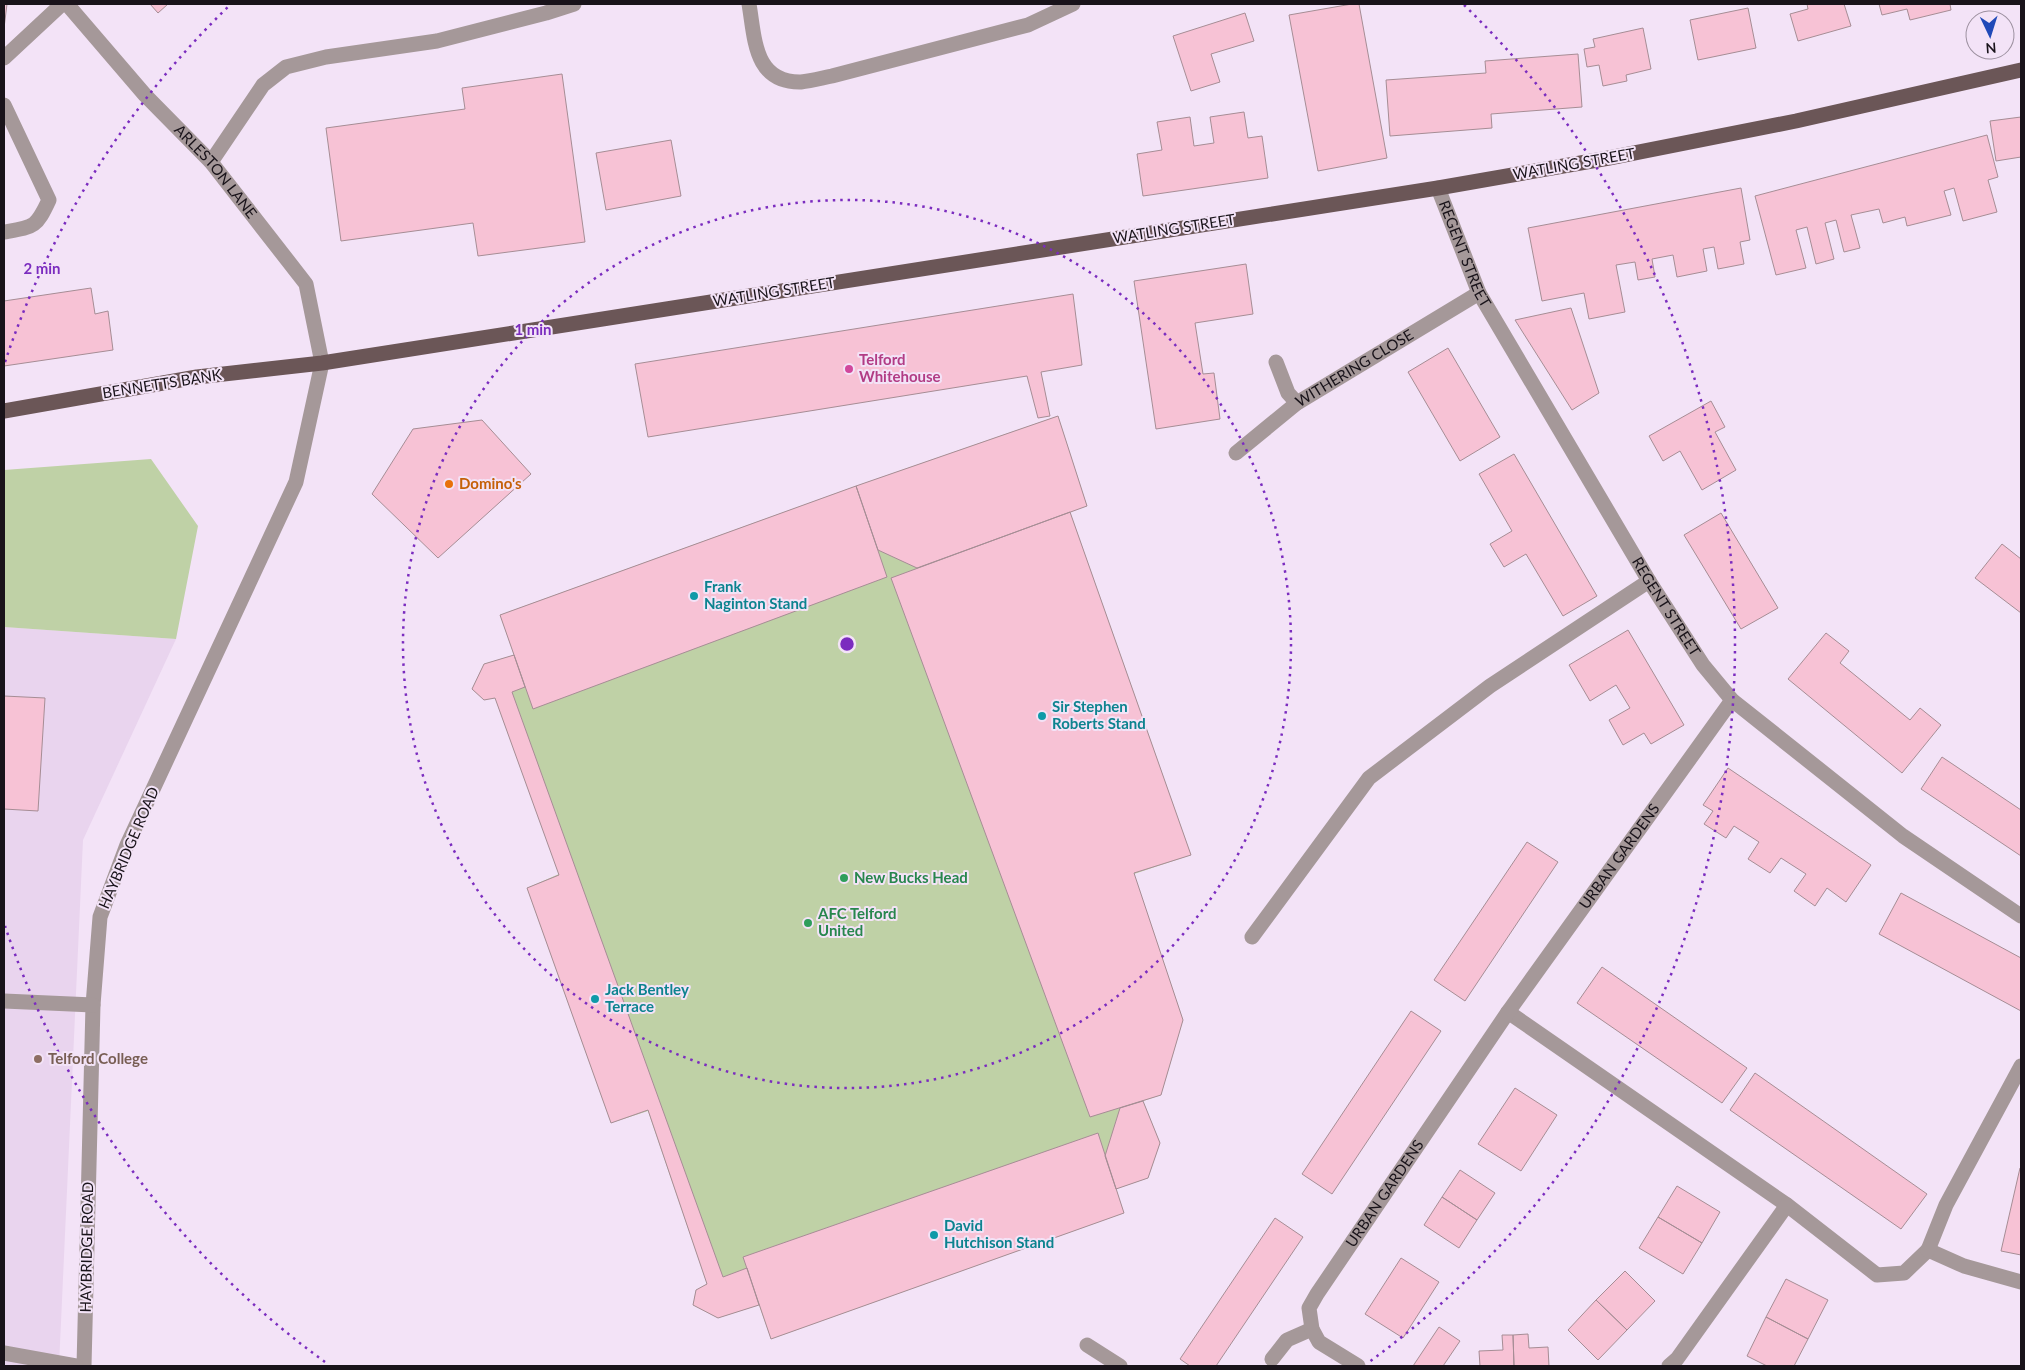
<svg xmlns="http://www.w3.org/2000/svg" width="2025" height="1370" font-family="Lato,sans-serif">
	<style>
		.built { fill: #e9d4ee }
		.green { fill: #bfd1a6 }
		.building { fill: #f7c2d5; stroke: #a68d95 }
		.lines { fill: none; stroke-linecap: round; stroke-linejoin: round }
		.minor { stroke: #a59899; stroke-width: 15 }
		.major { stroke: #6b5657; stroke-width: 15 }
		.ring { fill: none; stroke: #7b2cbf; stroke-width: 2.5; stroke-dasharray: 2.5 5 }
		.hotel-dot { fill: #d1479c; stroke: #f3e3f7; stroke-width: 2 }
		.food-dot { fill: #e8710a; stroke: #f3e3f7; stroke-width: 2 }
		.culture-dot { fill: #0f9aa8; stroke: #f3e3f7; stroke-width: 2 }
		.leisure-dot { fill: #2e9e5b; stroke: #f3e3f7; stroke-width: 2 }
		.education-dot { fill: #8d6e63; stroke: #f3e3f7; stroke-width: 2 }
		.labels { text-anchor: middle; stroke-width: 4; stroke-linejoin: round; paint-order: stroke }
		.street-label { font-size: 15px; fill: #19131a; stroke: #f3e3f7 }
		.hotel-label { font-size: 15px; font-weight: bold; fill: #b23c85; stroke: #f3e3f7; text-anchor: start }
		.food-label { font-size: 15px; font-weight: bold; fill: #c56008; stroke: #f3e3f7; text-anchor: start }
		.culture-label { font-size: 15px; font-weight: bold; fill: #0d838f; stroke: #f3e3f7; text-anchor: start }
		.leisure-label { font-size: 15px; font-weight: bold; fill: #27864d; stroke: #f3e3f7; text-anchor: start }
		.education-label { font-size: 15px; font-weight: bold; fill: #785e54; stroke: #f3e3f7; text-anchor: start }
		.centre { fill: #7b2cbf; stroke: #f3e3f7; stroke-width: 2.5 }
		.ring-label { font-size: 15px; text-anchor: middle; font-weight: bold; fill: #7b2cbf; stroke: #f3e3f7; stroke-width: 4; stroke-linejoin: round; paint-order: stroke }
	</style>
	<rect width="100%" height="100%" fill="#f3e3f7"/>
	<!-- built -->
	<path class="built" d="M4,627L176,639L83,840L59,1366H4Z"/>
	<!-- green -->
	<path class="green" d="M1058,416L1087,506L1070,512L1191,855L1134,874L1183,1020L1161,1095L1143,1101L1160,1143L1148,1178L1116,1189L1124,1213L771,1339L759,1305L718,1318L693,1305L696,1290L707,1284L648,1111L611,1123L527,888L559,874L495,698L484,700L472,689L484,664L514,655L500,615L856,486Z
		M151,459L198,526L176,639L4,627V470Z"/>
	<!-- building -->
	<path class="building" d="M4,4H7L4,28Z
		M150,4H168L158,13Z
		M1352,4H1359L1387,158L1318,171L1289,15Z
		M1807,4H1844L1851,26L1798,41L1790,14L1808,9Z
		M1879,4H1950L1951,10L1910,20L1907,9L1882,15Z
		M1748,8L1756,48L1698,60L1690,20Z
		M1245,13L1254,41L1211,54L1220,82L1191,91L1173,36Z
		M1643,28L1651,69L1626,75L1627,81L1603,86L1599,65L1587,67L1584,49L1595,47L1593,39Z
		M1578,54L1582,107L1491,114L1492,128L1390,136L1386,80L1486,73L1485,61Z
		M562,74L585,242L478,256L473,223L341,241L326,128L465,109L462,88Z
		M1244,112L1248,138L1262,136L1268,178L1143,196L1137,154L1162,150L1157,122L1190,117L1194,146L1214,143L1210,117Z
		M2021,117V157L1996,161L1990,121Z
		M1987,135L1998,177L1988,180L1997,212L1963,221L1954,188L1944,191L1951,215L1907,226L1905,217L1883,223L1879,209L1851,215L1860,248L1844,252L1836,220L1825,223L1834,259L1816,264L1807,227L1796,230L1806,268L1776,275L1755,196Z
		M671,140L681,196L606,210L596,153Z
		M1741,188L1750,240L1740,242L1744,264L1718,269L1714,247L1703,249L1707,271L1677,277L1673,255L1652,259L1655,277L1638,280L1635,262L1616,265L1625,312L1589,319L1584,293L1542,301L1528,228Z
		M1246,264L1253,314L1195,323L1203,374L1214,373L1220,419L1156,429L1134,281Z
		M91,288L95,314L108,311L113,350L4,366V301Z
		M1073,294L1082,365L1041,372L1050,416L1038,418L1027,376L648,437L635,364Z
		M1571,308L1599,393L1572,410L1515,320Z
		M1448,348L1500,437L1460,461L1408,372Z
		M1711,401L1725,427L1715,432L1736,470L1702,490L1680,451L1663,461L1649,436Z
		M1058,416L1087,506L917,568L878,550L856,486Z
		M482,420L531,474L438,558L372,494L413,429Z
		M1514,454L1597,596L1563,616L1526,554L1504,567L1490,544L1512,531L1479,474Z
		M856,486L887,577L533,709L500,615Z
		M1070,512L1191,855L1134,873L1183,1020L1161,1095L1090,1117L891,578Z
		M1721,513L1778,608L1741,629L1684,535Z
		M2002,544L2021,559V613L1975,578Z
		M1628,630L1684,725L1651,744L1644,733L1623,745L1609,720L1630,708L1616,685L1590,701L1569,665Z
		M1826,633L1849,651L1840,663L1910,720L1920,708L1941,725L1902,773L1788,679Z
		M514,655L525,687L512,692L723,1277L747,1268L759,1305L718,1318L693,1305L696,1290L707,1284L648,1110L611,1123L527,888L559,875L495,698L484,700L472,689L484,664Z
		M4,696L45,698L38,811L4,809Z
		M1942,757L2021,810V856L1921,789Z
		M1728,768L1871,865L1846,902L1827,888L1815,906L1794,891L1806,874L1781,858L1770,873L1748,859L1759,842L1734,826L1726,838L1704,824L1713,811L1703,805Z
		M1527,842L1558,862L1465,1001L1434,980Z
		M1901,893L2021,958V1011L1879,934Z
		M1602,967L1747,1068L1722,1103L1577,1003Z
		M1411,1011L1441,1031L1332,1194L1302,1174Z
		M1755,1073L1927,1194L1901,1229L1730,1110Z
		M1515,1088L1557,1115L1521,1171L1478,1144Z
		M1143,1101L1160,1143L1148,1178L1116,1189L1105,1156L1120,1108Z
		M1098,1133L1124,1213L771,1339L743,1257Z
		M2020,1168H2021V1255L2001,1251Z
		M1460,1170L1495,1193L1477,1220L1442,1197Z
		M1677,1186L1720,1212L1702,1243L1658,1217Z
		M1442,1197L1477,1220L1459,1248L1424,1225Z
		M1658,1217L1702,1243L1683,1274L1639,1248Z
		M1275,1218L1303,1237L1216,1366H1190L1180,1359Z
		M1401,1258L1439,1282L1403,1338L1365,1314Z
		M1625,1271L1655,1301L1627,1330L1596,1300Z
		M1786,1279L1828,1300L1808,1339L1766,1317Z
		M1596,1300L1627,1330L1598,1360L1568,1330Z
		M1766,1317L1808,1339L1794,1366H1767L1747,1356Z
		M1439,1327L1460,1341L1443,1366H1413Z
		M1528,1334L1529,1348L1548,1347L1549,1366H1514L1513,1335Z
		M1502,1335H1513L1514,1366H1480L1479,1351L1503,1350Z"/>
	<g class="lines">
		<!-- minor -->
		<g class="minor">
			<path id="s1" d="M67,4L145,95L211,162L306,284L322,363L296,482L127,845L100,917L93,1005L84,1366"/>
			<path d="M749,4C755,39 754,83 801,82C811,81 822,78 832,76L1028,25L1073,4"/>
			<path d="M4,58L62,4"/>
			<path d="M4,105L49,200C36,228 34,227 4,232"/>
			<path d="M211,162L263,85L286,67L326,57L437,41L546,13L574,4"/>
			<path id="s2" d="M1438,188L1479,293L1649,581L1703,665L1732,700L1903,836L2021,916"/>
			<path d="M1276,362L1288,393L1297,403"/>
			<path id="s3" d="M1236,453L1297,403L1479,293"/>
			<path d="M1252,937L1369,778L1490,686L1649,581"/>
			<path d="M4,1001L93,1005"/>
			<path d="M1508,1012L1787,1205L1877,1275L1904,1273L1928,1250L1964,1266L2021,1282"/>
			<path d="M1928,1250L1946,1205L2021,1066"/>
			<path d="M1087,1345L1120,1366"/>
			<path d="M4,1353L76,1366"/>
			<path d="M1272,1359L1287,1340L1312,1329"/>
			<path id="s4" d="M1358,1366L1319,1342L1312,1329L1309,1308L1317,1294L1508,1012L1732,700"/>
			<path d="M1669,1366L1677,1359L1787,1205"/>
		</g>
		<!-- major -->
		<path class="major" d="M4,411L197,377L322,363L1438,188L1609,158L1796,121L2021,70"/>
	</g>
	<!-- distance rings -->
	<g class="ring">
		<circle cx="847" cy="644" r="444"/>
		<path d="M325 1362A888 888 0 0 1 5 926M5 362A888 888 0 0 1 230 5M1464 5A888 888 0 0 1 1369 1362"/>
	</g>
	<!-- markers -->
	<circle class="hotel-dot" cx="849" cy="369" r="5"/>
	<circle class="food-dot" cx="449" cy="484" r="5"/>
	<g class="culture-dot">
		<circle cx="694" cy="596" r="5"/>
		<circle cx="1042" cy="716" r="5"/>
		<circle cx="595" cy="999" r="5"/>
		<circle cx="934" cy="1235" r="5"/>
	</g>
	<g class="leisure-dot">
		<circle cx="844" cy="878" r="5"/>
		<circle cx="808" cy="923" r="5"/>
	</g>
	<circle class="education-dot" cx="38" cy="1059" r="5"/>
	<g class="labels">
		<!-- street labels -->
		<g class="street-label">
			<text transform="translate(1574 164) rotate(-10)" y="5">WATLING STREET</text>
			<text dy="5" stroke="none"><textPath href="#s1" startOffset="224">ARLESTON LANE</textPath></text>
			<text transform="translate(1174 229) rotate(-9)" y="5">WATLING STREET</text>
			<text dy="5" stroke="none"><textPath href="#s2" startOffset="71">REGENT STREET</textPath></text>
			<text transform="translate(774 292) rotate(-9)" y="5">WATLING STREET</text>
			<text dy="5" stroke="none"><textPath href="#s3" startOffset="146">WITHERING CLOSE</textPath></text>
			<text transform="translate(162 384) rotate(-9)" y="5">BENNETTS BANK</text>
			<text dy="5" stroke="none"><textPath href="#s2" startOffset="478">REGENT STREET</textPath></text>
			<text transform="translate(129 848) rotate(-67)" y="5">HAYBRIDGE ROAD</text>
			<text dy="5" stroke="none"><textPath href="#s4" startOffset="630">URBAN GARDENS</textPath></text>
			<text dy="5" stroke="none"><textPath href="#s4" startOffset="219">URBAN GARDENS</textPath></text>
			<text transform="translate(87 1247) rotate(-89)" y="5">HAYBRIDGE ROAD</text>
		</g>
		<!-- hotel labels -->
		<g class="hotel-label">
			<text x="859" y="365">Telford<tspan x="859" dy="17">Whitehouse</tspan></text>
		</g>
		<!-- food labels -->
		<g class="food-label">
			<text x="459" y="489">Domino's</text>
		</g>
		<!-- culture labels -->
		<g class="culture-label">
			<text x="704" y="592">Frank<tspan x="704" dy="17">Naginton Stand</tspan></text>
			<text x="1052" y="712">Sir Stephen<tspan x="1052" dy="17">Roberts Stand</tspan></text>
			<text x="605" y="995">Jack Bentley<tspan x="605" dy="17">Terrace</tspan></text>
			<text x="944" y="1231">David<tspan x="944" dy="17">Hutchison Stand</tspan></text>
		</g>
		<!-- leisure labels -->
		<g class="leisure-label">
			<text x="854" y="883">New Bucks Head</text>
			<text x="818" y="919">AFC Telford<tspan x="818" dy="17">United</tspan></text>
		</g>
		<!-- education labels -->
		<g class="education-label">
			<text x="48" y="1064">Telford College</text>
		</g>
	</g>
	<circle cx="847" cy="644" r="8" class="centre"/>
	<g class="ring-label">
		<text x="42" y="274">2 min</text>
		<text x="533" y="335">1 min</text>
	</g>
	<!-- border -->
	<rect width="2025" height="1370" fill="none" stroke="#19131a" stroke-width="10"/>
	<!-- north arrow -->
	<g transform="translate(1990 35) rotate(176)"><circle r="24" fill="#f3e3f7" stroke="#9c909f"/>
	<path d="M0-4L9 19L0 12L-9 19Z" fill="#204ab8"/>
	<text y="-8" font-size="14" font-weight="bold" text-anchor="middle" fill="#19131a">N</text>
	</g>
</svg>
